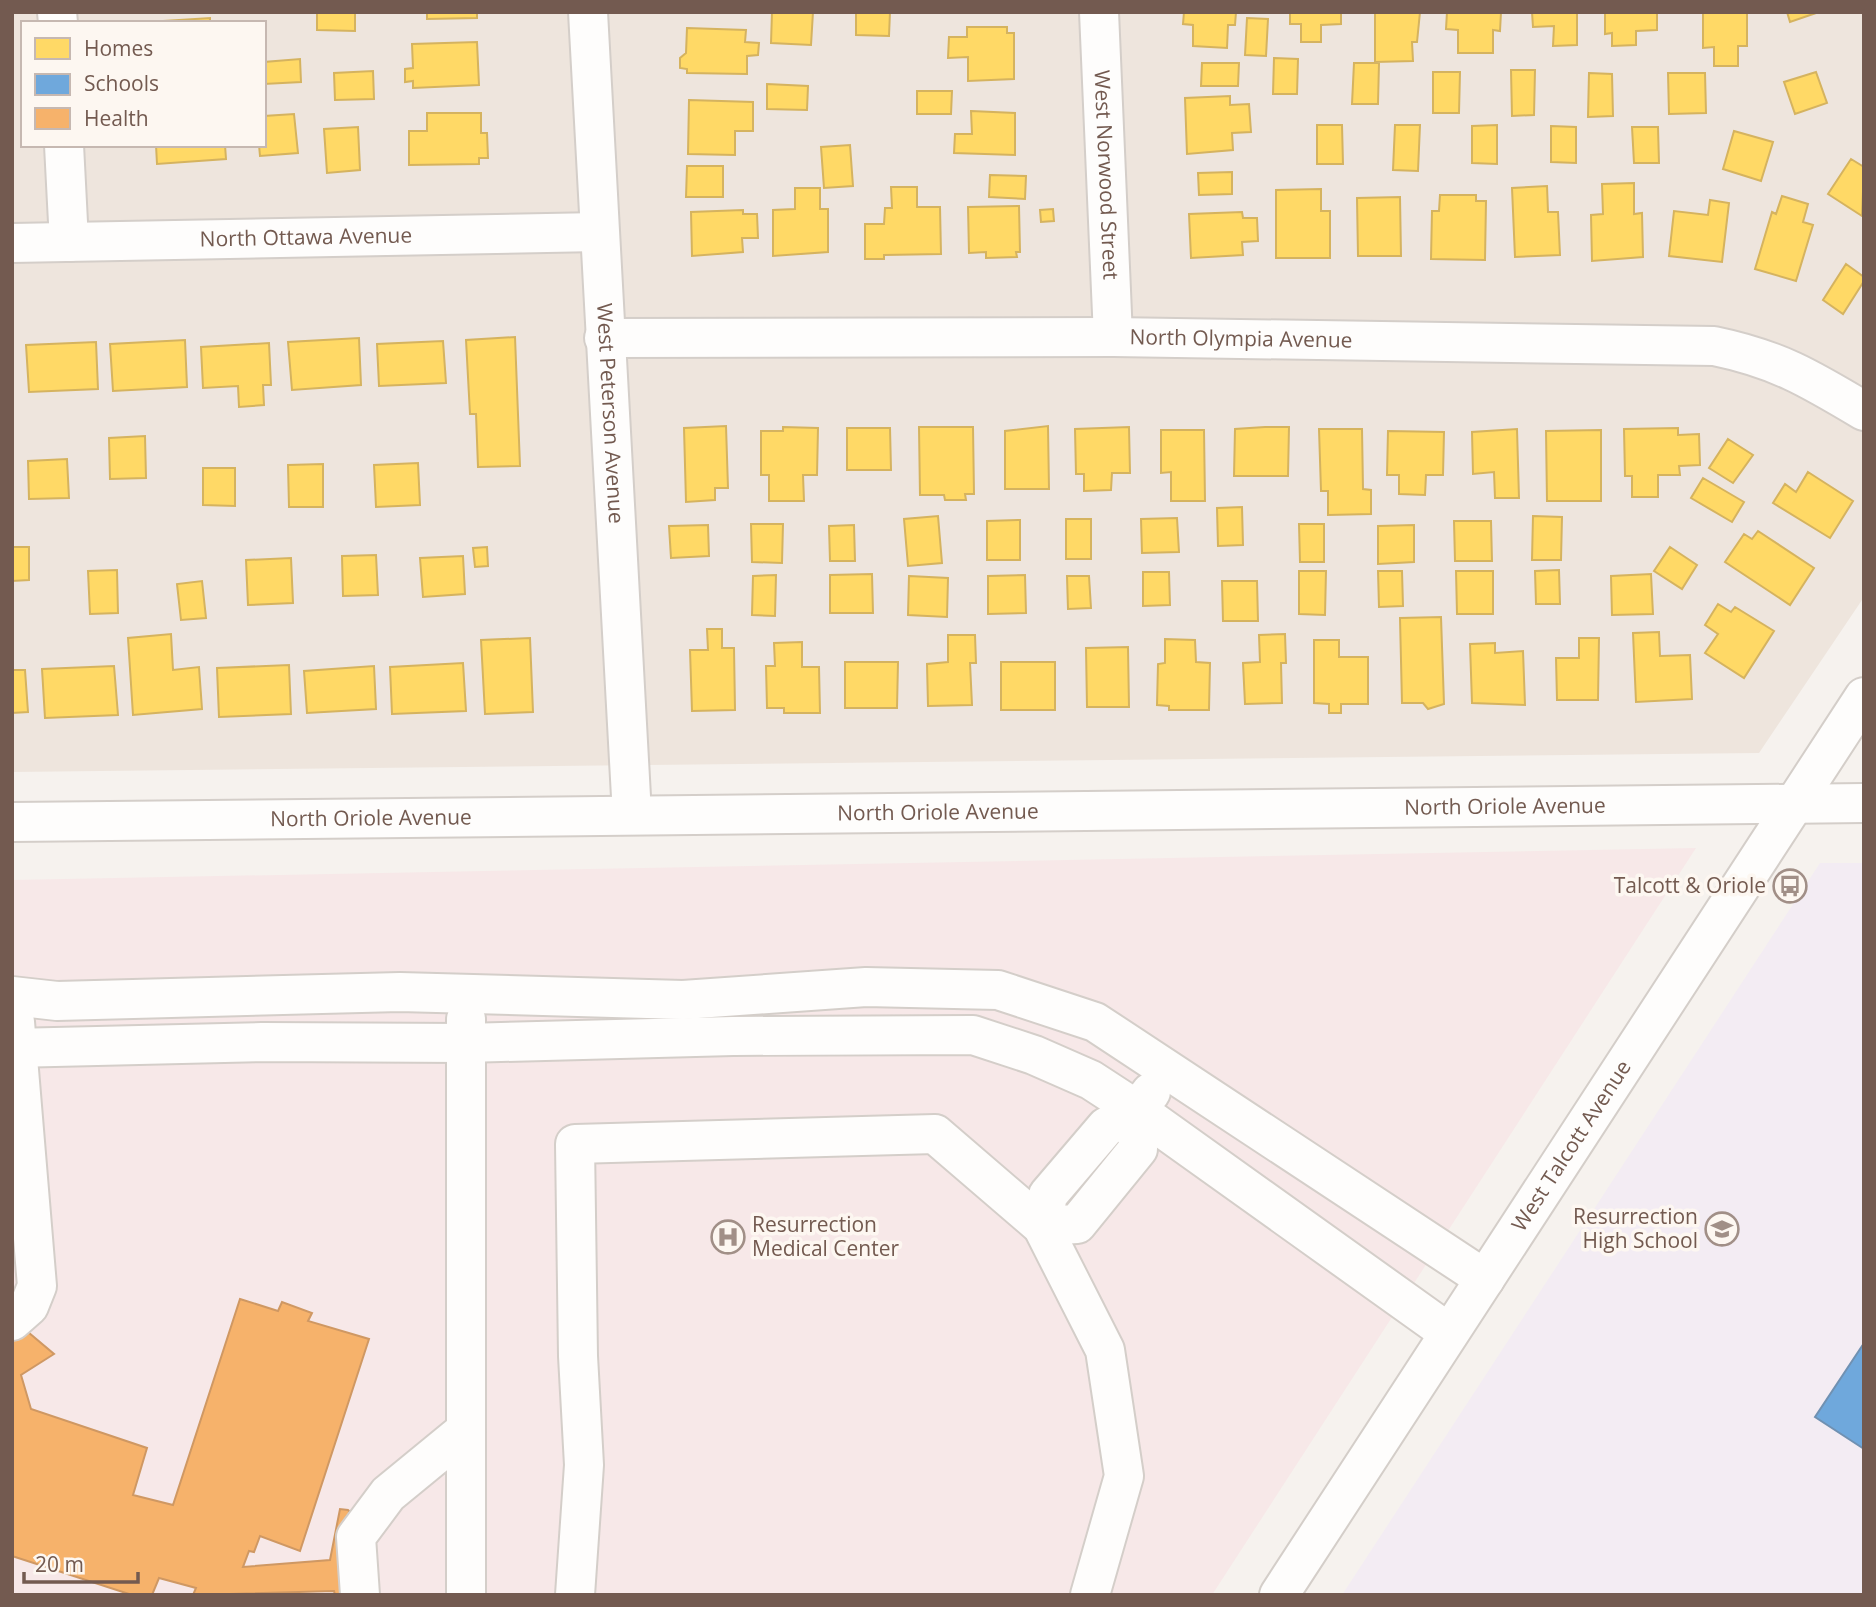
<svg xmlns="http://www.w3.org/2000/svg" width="1876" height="1607" font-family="'Open Sans',sans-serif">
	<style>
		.residential { fill: #eee5dd; fill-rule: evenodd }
		.education { fill: #f3ecf3 }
		.medical { fill: #f7e8e8 }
		.homes { fill: #ffd966; stroke: #d5b35f; stroke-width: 2 }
		.schools { fill: #6fa8dc; stroke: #7091b2; stroke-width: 2 }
		.health { fill: #f6b26b; stroke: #cf9863; stroke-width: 2 }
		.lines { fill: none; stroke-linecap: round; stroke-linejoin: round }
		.minor-casing { stroke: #d4cec9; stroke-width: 42 }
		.minor { stroke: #fefdfc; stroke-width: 38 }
		.labels { text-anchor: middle; stroke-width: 7; stroke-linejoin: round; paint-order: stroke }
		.street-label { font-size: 21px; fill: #735a50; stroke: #fdf7f1 }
		.poi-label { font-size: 21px; fill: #735a50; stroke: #fdf7f1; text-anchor: end }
	</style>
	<rect width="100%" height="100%" fill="#f6f2ee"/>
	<!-- residential -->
	<path class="residential" d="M12,12H1864V597L1759,753L12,772ZM23,23H264V145H23Z"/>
	<!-- education -->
	<path class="education" d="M1820,863H1864V1595H1342Z"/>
	<!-- medical -->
	<path class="medical" d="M1696,848L1212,1595H12V880Z"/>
	<!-- homes -->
	<path class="homes" d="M317,12H355V31L317,30Z
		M427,12H477V18L427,19Z
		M772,12H813L811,45L771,43Z
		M856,12H890L889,36L856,35Z
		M1184,12H1236L1235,25H1228L1227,48L1193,46V25L1183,24Z
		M1290,12H1341V24L1321,25V42H1301V24H1290Z
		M1375,12H1420L1417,42H1412L1413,61L1375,62Z
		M1447,12H1501L1500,31L1493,30V53H1458V30L1446,29Z
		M1532,12H1577V45L1553,46L1554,26L1533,27Z
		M1605,12H1657V30L1636,31V45L1612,46V33L1605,34Z
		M1703,12H1747V46H1738V66H1714V47L1703,48Z
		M1787,12H1819L1790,22Z
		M210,18V23H148V22Z
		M1247,18L1268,19L1266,56L1245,55Z
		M967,27H1007V33H1014V79L968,81V57L948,58L949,37H967Z
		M687,28L746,30L745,42L759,43L758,55L747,56V74L687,73V69L680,68V58L686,53Z
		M477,42L479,85L413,88V81L405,82V69L413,68L412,44Z
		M1274,58L1298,59L1297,94H1273Z
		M300,59L301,82L264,84V62Z
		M1202,63H1239L1238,86H1201Z
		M1354,63H1379L1378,104H1352Z
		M1511,70H1535L1534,115L1512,116Z
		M373,71L374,99L335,100L334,73Z
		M1433,72H1460L1459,113H1433Z
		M1816,72L1827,103L1795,114L1784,82Z
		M1589,73L1612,74L1613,116L1588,117Z
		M1668,73H1705L1706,113L1669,114Z
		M767,84L808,86L807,110L767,109Z
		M917,91H952L951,114H917Z
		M1230,96V105L1249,104L1251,132L1232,133L1233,150L1187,154L1185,98Z
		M689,100L753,102V131H735V155L688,154Z
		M971,111L1015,113V155L954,153L955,134H972Z
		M427,113H481V133H487L488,158H479V164L409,165V131H427Z
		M294,114L298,153L260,156L259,145H264V116Z
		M1317,125H1342L1343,164H1317Z
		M1395,125H1420L1418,171L1393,170Z
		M1497,125V164L1472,163V126Z
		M1551,126L1576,127V163L1551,162Z
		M358,127L360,170L327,173L324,129Z
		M1632,127H1658L1659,163H1634Z
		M1734,131L1773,142L1761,181L1723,169Z
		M156,145H225L226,159L157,164Z
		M850,145L853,186L824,188L821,147Z
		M1851,159L1864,167L1862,216L1828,194Z
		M687,166H723V197H686Z
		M1232,172V194L1199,195L1198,173Z
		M990,175L1026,176L1025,199L989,197Z
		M1634,183V214L1642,213L1643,257L1592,261L1591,215L1603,214L1602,184Z
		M1547,186L1548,212H1558L1560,255L1515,257L1512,188Z
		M891,187H917V207H940L941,254L884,255V259H865V224H884L885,208H892Z
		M795,188H820V209H828V252L773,256V210L795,209Z
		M1321,189V211H1330V258H1276V190Z
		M1440,195H1476V201H1486L1485,260L1431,259L1432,211H1439Z
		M1782,196L1808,204L1803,222L1813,225L1796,281L1755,269L1772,212L1776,214Z
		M1400,197L1401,256H1358L1357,198Z
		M1710,200L1729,203L1722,262L1669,256L1674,211L1708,215Z
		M1019,206L1020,252H1016L1017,257L986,258V252L969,253L968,207Z
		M1053,209L1054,221L1041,222L1040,210Z
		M743,210V214H757L758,238H742L743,252L692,256L691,212Z
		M1242,212L1243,218H1257L1258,241L1242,242L1243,255L1191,258L1189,214Z
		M1846,264L1864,277V281L1843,314L1823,300Z
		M515,337L520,466L478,467L476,414H470L466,340Z
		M359,338L361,385L292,390L288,342Z
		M185,340L187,387L113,391L110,344Z
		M443,341L446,383L379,386L377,344Z
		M96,342L98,389L29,392L26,345Z
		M269,343L271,385H263L264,405L239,407L238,386L203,388L201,347Z
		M726,426L728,488H715V500L686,502L684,428Z
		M1048,426L1049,489H1005V431Z
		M783,427L818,428L817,475H803L804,501H769V475H761V431H783Z
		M919,427H973L974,494H965L966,500H945L944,495H920Z
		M1129,427L1130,473H1112L1111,490L1084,491V474H1076L1075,429Z
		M1265,427H1289L1288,476H1234L1235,429Z
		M847,428H890L891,470H847Z
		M1678,428V435L1699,434L1700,465L1679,466L1680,475H1658V497H1632V476H1625L1624,429Z
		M1319,429H1362L1363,489L1371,490V514L1328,515V491H1321Z
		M1517,429L1519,498H1495L1494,472L1473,474L1472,432Z
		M1161,430H1204L1205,501H1171V472L1161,473Z
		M1601,430V501H1547L1546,431Z
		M1388,431L1444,432L1443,475H1426L1425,495L1399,494V475H1387Z
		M145,436L146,478L110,479L109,438Z
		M1728,439L1753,455L1733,483L1709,468Z
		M67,459L69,498L29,499L28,461Z
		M418,463L420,505L376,507L374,465Z
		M323,464V507H289L288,465Z
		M203,468H235V506L203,505Z
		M1808,472L1853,501L1830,538L1773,503L1785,484L1796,492Z
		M1703,478L1744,502L1732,522L1691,498Z
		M1242,507L1243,545L1218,546L1217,508Z
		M938,516L942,563L908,566L904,519Z
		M1533,516L1562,517L1561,560H1532Z
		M1177,518L1179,552L1142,553L1141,519Z
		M1066,519H1091V559H1066Z
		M1020,520V560H987V521Z
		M1454,521H1491L1492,561H1455Z
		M751,524H783L782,563L752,562Z
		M1299,524H1324V562H1300Z
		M708,525L709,556L671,558L669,526Z
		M854,525L855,561H830L829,526Z
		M1414,525V562L1378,564V526Z
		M1758,531L1814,568L1790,605L1725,562L1744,534L1752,539Z
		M12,547H29V580L12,581Z
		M487,547L488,566L475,567L473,548Z
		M1670,547L1697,565L1682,589L1654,571Z
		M376,555L378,595L343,596L342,556Z
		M463,556L465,594L423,597L420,558Z
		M291,558L293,603L248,605L246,560Z
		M117,570L118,613L90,614L88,571Z
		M1559,570L1560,604H1536L1535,571Z
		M1299,571H1326L1325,615L1299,614Z
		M1378,571H1402L1403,606L1379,607Z
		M1456,571H1493V614H1457Z
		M1143,572H1169L1170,605L1143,606Z
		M872,574L873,613H830V575Z
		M1651,574L1653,614L1612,615L1611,576Z
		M776,575L775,616L752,615L753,576Z
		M1025,575L1026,613L988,614V576Z
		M909,576L948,578L947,617L908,615Z
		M1067,576H1089L1091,608L1068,609Z
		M202,581L206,618L181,620L177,584Z
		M1222,581H1257L1258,621H1223Z
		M1718,604L1731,612L1735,607L1774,631L1744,678L1705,653L1718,634L1705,625Z
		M1441,617L1444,704L1428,709L1423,703H1402L1400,618Z
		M707,629H722V648H734L735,710L692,711L690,650H708Z
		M1659,632L1660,656L1690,655L1692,699L1636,702L1633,633Z
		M171,634L173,670L199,667L202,709L133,715L128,638Z
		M1285,634L1286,663H1281L1282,703L1245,704L1243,663L1260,662L1259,635Z
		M948,635H975L976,663H970L972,705L928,706L927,664L948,662Z
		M530,638L533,712L485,714L481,640Z
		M1579,638H1599L1598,700H1557L1556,658H1579Z
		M1165,639L1195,640L1196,662L1210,663L1209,710H1169V706L1157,705L1158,664L1165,663Z
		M1314,640H1339V657H1368V704H1341V713H1329V704L1314,703Z
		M802,642V667H819L820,713H784V708H767L766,666H775L774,643Z
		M1495,643V653L1523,651L1525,705L1472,703L1470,644Z
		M1128,647L1129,707H1087L1086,648Z
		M845,662H898L897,708H845Z
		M1001,662H1055V710H1001Z
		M463,663L466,711L392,714L390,667Z
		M289,665L291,714L219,717L217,668Z
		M114,666L118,715L45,718L42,669Z
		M374,666L376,709L307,713L304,671Z
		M12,670H25L28,712L12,713Z"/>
	<!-- schools -->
	<path class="schools" d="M1864,1343V1449L1815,1417Z"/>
	<!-- health -->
	<path class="health" d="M240,1299L278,1311L282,1302L312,1313L308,1321L369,1339L300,1551L260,1536L254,1552L249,1551L243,1567L330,1560L340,1509L348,1510L375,1537L374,1576L379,1595H335L334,1591L193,1595L196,1588L159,1578L152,1595H132L12,1556V1334L22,1327L54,1354L21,1375L31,1409L147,1448L133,1495L173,1505Z"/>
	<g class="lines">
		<defs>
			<g id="minor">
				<path d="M57,12L58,23"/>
				<path id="s1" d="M588,12L632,815"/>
				<path id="s2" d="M1099,12L1113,337"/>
				<path d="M64,145L69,242"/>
				<path id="s3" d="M12,243L599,232"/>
				<path id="s4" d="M604,338L1113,337L1714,346C1777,359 1809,378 1864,411"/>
				<path id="s5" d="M12,822L1864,803"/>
				<path d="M12,996L57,1001L400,992L683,1000L866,987L998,990L1095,1022L1485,1279"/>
				<path d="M466,1019V1595"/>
				<path d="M12,1048L262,1042L465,1043L733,1036L973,1035L1034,1055L1091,1080L1137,1110L1449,1333"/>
				<path d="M1042,1226L1048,1195L1106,1127L1137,1110L1151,1092"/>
				<path d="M1042,1226L1077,1224L1138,1149L1137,1110"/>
				<path d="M12,1321L29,1306L37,1286L15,1022"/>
				<path d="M360,1595L356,1537L388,1494L466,1430"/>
				<path d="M575,1595L584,1465L578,1356L575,1144L935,1134L1042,1226L1105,1350L1124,1476L1090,1595"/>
				<path id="s6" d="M1279,1595L1864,697"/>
			</g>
		</defs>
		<!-- minor casing -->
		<use href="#minor" class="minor-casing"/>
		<!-- minor -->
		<use href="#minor" class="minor"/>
	</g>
	<!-- icons -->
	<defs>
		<symbol id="bus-ring" viewBox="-11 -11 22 22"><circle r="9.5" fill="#fdf7f1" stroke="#a18f87" stroke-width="1.5"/><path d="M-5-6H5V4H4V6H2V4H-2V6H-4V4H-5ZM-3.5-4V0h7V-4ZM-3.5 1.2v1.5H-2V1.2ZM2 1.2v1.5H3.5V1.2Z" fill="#a18f87"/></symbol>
		<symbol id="school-ring" viewBox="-11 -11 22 22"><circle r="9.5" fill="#fdf7f1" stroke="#a18f87" stroke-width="1.5"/><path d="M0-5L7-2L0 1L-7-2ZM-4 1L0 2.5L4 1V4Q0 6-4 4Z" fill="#a18f87"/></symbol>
		<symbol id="hospital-ring" viewBox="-11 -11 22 22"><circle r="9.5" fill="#fdf7f1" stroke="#a18f87" stroke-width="1.5"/><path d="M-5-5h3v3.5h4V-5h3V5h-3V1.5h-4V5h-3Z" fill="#a18f87"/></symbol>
	</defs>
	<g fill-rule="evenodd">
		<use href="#bus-ring" x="1771" y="867" width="38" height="38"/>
		<use href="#school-ring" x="1703" y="1210" width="38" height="38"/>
		<use href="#hospital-ring" x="709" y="1218" width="38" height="38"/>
	</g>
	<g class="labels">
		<!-- street labels -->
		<g class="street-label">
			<text dy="7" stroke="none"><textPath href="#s2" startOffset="163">West Norwood Street</textPath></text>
			<text dy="7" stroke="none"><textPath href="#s3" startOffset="294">North Ottawa Avenue</textPath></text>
			<text dy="7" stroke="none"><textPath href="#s4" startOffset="637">North Olympia Avenue</textPath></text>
			<text dy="7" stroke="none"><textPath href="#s1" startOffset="402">West Peterson Avenue</textPath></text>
			<text dy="7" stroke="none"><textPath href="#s5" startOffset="1493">North Oriole Avenue</textPath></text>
			<text dy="7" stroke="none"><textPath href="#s5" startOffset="926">North Oriole Avenue</textPath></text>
			<text dy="7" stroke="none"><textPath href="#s5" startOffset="359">North Oriole Avenue</textPath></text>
			<text dy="7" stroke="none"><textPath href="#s6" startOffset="536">West Talcott Avenue</textPath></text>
		</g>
		<!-- poi labels -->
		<g class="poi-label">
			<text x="1766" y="893">Talcott &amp; Oriole</text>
			<text x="1698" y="1224">Resurrection<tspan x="1698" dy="24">High School</tspan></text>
			<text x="752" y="1232" text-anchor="start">Resurrection<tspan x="752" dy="24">Medical Center</tspan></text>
		</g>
	</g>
	<!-- border -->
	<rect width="1876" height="1607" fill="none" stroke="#735a50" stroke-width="28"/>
	<!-- legend -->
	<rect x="21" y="21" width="245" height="126" fill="#fdf7f1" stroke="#c6b8b1" stroke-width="2"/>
	<rect x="35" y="38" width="35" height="21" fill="#ffd966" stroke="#c6b8b1" stroke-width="2"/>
	<text x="84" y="56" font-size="21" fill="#735a50">Homes</text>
	<rect x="35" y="74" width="35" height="21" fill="#6fa8dc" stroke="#c6b8b1" stroke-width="2"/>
	<text x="84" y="91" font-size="21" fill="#735a50">Schools</text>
	<rect x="35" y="108" width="35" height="21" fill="#f6b26b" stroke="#c6b8b1" stroke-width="2"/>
	<text x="84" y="126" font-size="21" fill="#735a50">Health</text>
	<!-- scale -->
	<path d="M24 1572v10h114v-10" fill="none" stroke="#735a50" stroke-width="3.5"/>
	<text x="35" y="1572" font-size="21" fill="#735a50" stroke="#fdf7f1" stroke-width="5" paint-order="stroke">20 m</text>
</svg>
